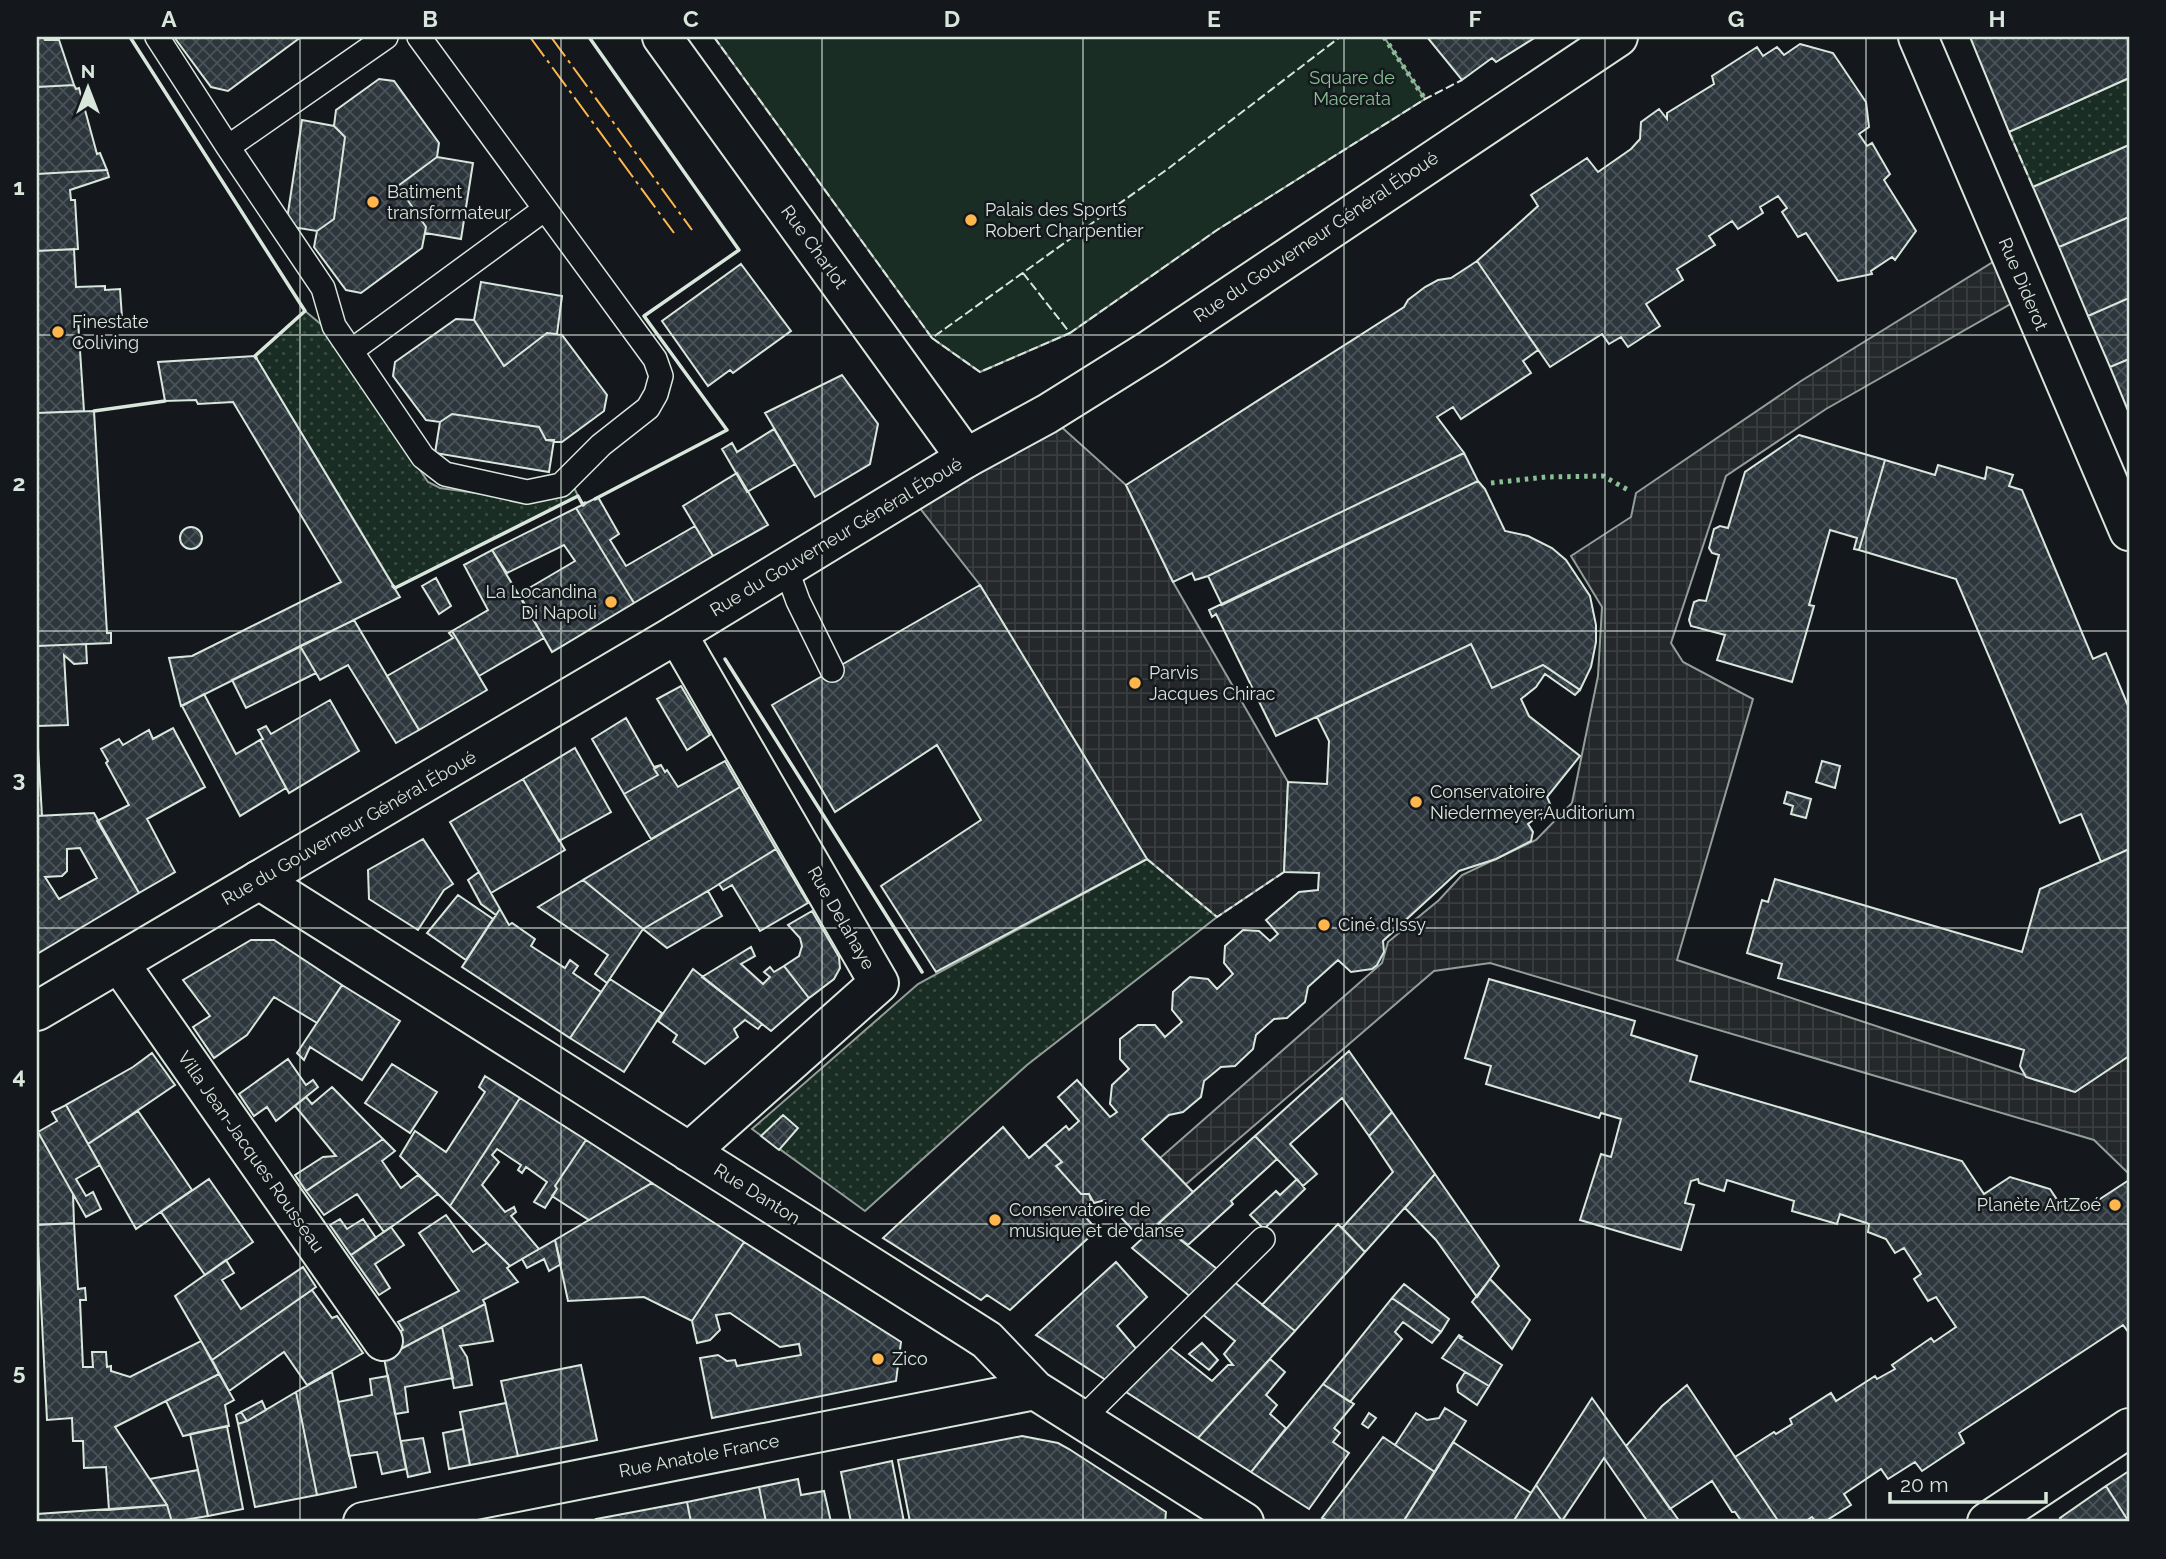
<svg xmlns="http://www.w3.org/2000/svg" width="2166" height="1559" font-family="Raleway,sans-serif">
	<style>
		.grass { fill: url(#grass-dots); stroke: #939e99; stroke-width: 2 }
		.park { fill: #1a2d24; stroke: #939e99; stroke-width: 2 }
		.plaza { fill: url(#plaza-grid); stroke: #939e99; stroke-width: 2 }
		.building { fill: url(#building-cross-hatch); stroke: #d8e6dc; stroke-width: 2; fill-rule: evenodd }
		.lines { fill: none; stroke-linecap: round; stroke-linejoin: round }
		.lane-casing { stroke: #d8e6dc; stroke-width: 26 }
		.street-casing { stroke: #d8e6dc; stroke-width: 42 }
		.secondary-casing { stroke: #d8e6dc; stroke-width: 42 }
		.lane { stroke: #14181c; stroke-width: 23 }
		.street { stroke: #14181c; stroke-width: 38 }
		.secondary { stroke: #14181c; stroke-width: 38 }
		.hedge { stroke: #8ac095; stroke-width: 5; stroke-dasharray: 3.5 5; stroke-linecap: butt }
		.fence { stroke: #d8e6dc; stroke-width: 2; stroke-dasharray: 9 3.5; stroke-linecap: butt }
		.wall { stroke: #d8e6dc; stroke-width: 3.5 }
		.power { stroke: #ffb74d; stroke-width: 2; stroke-dasharray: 24 5 3.5 5; stroke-linecap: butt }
		.grid { fill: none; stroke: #d8e6dc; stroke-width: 2; stroke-opacity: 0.55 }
		.poi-dot { fill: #ffb74d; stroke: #14181c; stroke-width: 2.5 }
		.labels { text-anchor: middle; stroke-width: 5; stroke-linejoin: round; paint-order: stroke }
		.park-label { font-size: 18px; fill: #8ac095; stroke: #14181c }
		.poi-label { font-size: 18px; fill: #d8e6dc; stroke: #14181c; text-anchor: start }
		.street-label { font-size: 18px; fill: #d8e6dc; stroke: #14181c }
		.neatline { fill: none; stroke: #d8e6dc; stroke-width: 2.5 }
		.grid-label { font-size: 23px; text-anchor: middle; font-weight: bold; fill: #d8e6dc }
	</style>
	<defs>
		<pattern id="grass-dots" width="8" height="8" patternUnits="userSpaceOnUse" patternTransform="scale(1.75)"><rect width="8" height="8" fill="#1a2d24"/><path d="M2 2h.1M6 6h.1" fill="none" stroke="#3b4b43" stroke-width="1.8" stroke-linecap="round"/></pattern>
		<pattern id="plaza-grid" width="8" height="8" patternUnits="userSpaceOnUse" patternTransform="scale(1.75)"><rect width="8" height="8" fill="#24282b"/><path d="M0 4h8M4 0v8" fill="none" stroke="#393d3f"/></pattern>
		<pattern id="building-cross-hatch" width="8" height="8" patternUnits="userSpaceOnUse" patternTransform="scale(1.75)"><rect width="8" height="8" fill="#2c363c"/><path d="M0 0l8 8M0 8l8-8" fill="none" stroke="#4a5358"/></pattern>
	</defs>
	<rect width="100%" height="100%" fill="#14181c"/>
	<!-- grass -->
	<path class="grass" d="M2129,78V145L2033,187L2009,132Z
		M305,311L323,326L428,482L440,488L526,500L572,483L578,496L395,588L255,356Z
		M1147,859L1217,917L1027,1065L865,1211L752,1129L918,984Z"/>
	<!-- park -->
	<path class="park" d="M714,37H1384L1425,99L1217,230L1070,333L980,372L932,338Z"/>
	<!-- plaza -->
	<path class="plaza" d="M2009,252L2028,294L1826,409L1726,476L1671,643L1683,662L1753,699L1677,960L2075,1092L2129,1056V1174L2094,1140L1490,963L1434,971L1185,1185L1160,1158L1382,963L1388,942L1439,900L1462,875L1536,840L1572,803L1598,676L1602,607L1571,556L1631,517L1636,493L1801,381Z
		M1047,414L1126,485L1173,582L1288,782L1284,872L1217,917L1147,859L980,585L908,493Z"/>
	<!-- building -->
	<path class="building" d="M37,37H44L45,40H59L74,85L37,87Z
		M174,37H301L228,91L211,87Z
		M1427,37H1536L1496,62L1492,58L1462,80Z
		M1970,37H2129V78L2009,132Z
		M1800,44L1833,53L1866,102L1869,127L1859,134L1867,146L1872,143L1890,174L1884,180L1916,231L1895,260L1892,257L1871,271L1872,274L1838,281L1806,233L1798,237L1782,212L1787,208L1778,196L1760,207L1763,213L1738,229L1732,221L1709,236L1715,245L1677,269L1683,280L1646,304L1660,326L1628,347L1621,337L1609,344L1602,334L1550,367L1477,261L1538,206L1531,195L1587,158L1598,172L1631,149L1640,139L1641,122L1659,109L1667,119V113L1714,84L1712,76L1757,47L1763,56L1777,47L1784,55Z
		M379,79L394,81L439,143L437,157L398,186L426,227L422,248L361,293L346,290L314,247L317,231L334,219L345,137L334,126L336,110Z
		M74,85L76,89L79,88L97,154L100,153L107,170L37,174V87Z
		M302,120L334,126L345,137L334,219L317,231L286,226Z
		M2129,145V217L2059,247L2033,187Z
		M437,157L473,163L461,239L425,233L426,227L398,186Z
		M107,170L109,177L70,190L71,200H75L78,249L37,251V174Z
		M2129,217V298L2088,316L2059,247Z
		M74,249L76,287L105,286V290L120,289L122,318L78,320L84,411L37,413V251Z
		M1477,261L1538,350L1523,361L1531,373L1461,419L1453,407L1437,417L1464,453L1208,576L1195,580L1192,573L1173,582L1126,485L1404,307L1408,300L1425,287L1438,280L1451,278Z
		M741,264L791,331L733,373L730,370L708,386L662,321Z
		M481,282L562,296L557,334L547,333L504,366L474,320Z
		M2129,298V359L2110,367L2088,316Z
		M456,319L474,320L504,366L547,333L562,335L607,395L604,411L562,442L546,440L539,427L452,414L440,422L426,420L393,376L395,362Z
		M255,356L400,597L181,706L169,658L192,656L341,582L233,402L198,404L196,400L165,401L158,362Z
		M2129,359V413L2110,367Z
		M842,375L878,424L870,464L815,497L765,413Z
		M94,411L107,633H111V643L37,646V413Z
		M452,414L539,427L546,440H554L549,472L435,453L440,422Z
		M774,429L795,464L747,492L722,449L732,443L737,452Z
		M1799,435L1885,460L1859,550L1854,549L1857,538L1830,530L1809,605L1814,606L1792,682L1717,660L1725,635L1691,626L1689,620L1694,602L1699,600L1706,601L1719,555L1712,553L1709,548L1714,529L1720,526L1728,528L1745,472Z
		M1464,453L1478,481L1222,605L1208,576Z
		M1885,460L1935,475L1938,465L1985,479L1987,467L2013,475L2009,486L2022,490L2093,659L2106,653L2129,708V849L2101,862L2081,814L2060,823L1956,579L1859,550Z
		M737,473L768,525L713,556L683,506Z
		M1478,481L1485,489L1505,531L1528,536L1552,548L1566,560L1590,596L1596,625V642L1591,667L1580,690L1543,665L1492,688L1471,644L1276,736L1216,614L1212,617L1209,610Z
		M598,497L619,534L610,540L626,566L695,526L713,556L634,603L576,508Z
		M576,508L634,603L552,652L519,594L575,561L564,545L507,573L492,550Z
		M180 538a11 11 0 1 1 22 0a11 11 0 1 1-22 0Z
		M492,550L544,638L479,676L452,631L488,610L464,565Z
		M436,578L451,606L439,614L422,586Z
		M980,585L1147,859L936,972L881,886L981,820L937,745L835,812L772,705Z
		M354,620L419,730L396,743L348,665L320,680L300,646Z
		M452,631L487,690L419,730L387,676L453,638L449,633Z
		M86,644L87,663L74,664L64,655L68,725L37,726V646Z
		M1471,644L1492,688L1543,665L1580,690L1575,695L1545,674L1536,687L1521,699L1529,716L1580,756L1547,797L1551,806L1528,824L1533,832L1531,841L1496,859L1459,871L1383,941L1384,952L1377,965L1372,969L1351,972L1338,960L1308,987L1305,1002L1287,1018L1274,1019L1256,1035L1253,1049L1235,1066L1221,1067L1204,1081L1201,1097L1183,1112L1169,1115L1142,1139L1193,1192L1141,1239L1105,1200L1094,1203L1089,1194H1081L1056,1166L1062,1162L1045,1144L1066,1126L1069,1130L1079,1121L1058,1097L1077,1080L1110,1117L1117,1112L1110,1104L1112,1085L1129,1069L1120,1059V1039L1138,1025H1155L1165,1037L1182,1022L1172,1010L1173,992L1190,977L1208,979L1217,989L1233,974L1224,963L1225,946L1243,930L1259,931L1270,941L1278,934L1266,920L1299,892L1318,890L1319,873L1284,872L1288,782L1327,784L1329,741L1317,717Z
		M300,646L316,673L246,708L232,680Z
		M681,686L710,735L687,750L657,699Z
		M204,694L236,754L260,740L286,788L240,816L182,706Z
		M330,700L359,751L289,793L260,740L263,739L258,730L266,726L271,734Z
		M626,718L654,767L661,765L654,769L658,775L624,794L592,739Z
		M173,728L205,787L147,819L175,872L139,893L97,821L129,805L106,763L108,761L101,749L119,739L123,745L149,730L153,739Z
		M37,730L42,816H37Z
		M575,748L611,812L559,841L523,779Z
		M725,761L740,787L651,839L624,794L658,775L654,769L661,765L665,772L667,770L678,787Z
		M1822,761L1840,766L1835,788L1816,782Z
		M523,779L565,850L491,893L450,822Z
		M740,787L776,849L708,891L643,929L583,880Z
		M1787,792L1811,799L1806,818L1791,814L1793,806L1784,803Z
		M94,813L139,893L37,954V816ZM80,848L97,878L59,899L45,877L62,876L67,871V849Z
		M423,839L453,884L444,890L418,930L369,899L368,870Z
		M776,849L808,903L760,931L732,885L723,890L719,884Z
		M2129,849V1056L2075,1092L2026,1077L2020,1066L2024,1050L1778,978L1782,964L1747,953L1762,900L1768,902L1775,879L2022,952L2040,889Z
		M479,872L500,909L496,915L481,904L468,880Z
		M583,880L643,929L607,983L595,974L608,955L538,907Z
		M708,891L722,916L667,948L643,929Z
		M458,895L493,919L466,960L427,933Z
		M500,909L509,925L512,923L535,939L531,946L565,968L570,960L578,966L573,973L601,992L570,1038L462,967Z
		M812,911L839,957L840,968L834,979L809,998L784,966L799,956L802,946L800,938L788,925Z
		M251,940H274L342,985L317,1023L274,997L247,1035L214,1058L193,1027L210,1016L183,980Z
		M751,947L755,956L741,964L763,984L770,977L764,972L770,967L774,972L784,966L809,998L771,1031L702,977Z
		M693,969L762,1024L758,1029L745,1020L734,1029L738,1037L705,1064L673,1042L677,1035L658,1021Z
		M610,979L662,1013L624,1072L570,1038Z
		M1489,979L1635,1021L1631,1035L1697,1056L1690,1081L1962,1161L1984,1194L2010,1177L2050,1189L2064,1210L2080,1199L2086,1208L2129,1180V1333L2123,1325L1959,1433L1964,1443L1922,1471L1915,1462L1888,1479L1881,1469L1844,1494L1851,1505L1824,1522H1816L1812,1517L1804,1522H1779L1735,1457L1774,1432L1776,1434L1792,1424L1790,1419L1831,1393L1836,1401L1875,1376L1877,1379L1895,1369L1892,1365L1931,1338L1934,1342L1956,1327L1936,1297L1928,1301L1914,1279L1921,1274L1904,1248L1895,1253L1886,1239L1868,1232L1869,1224L1840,1214L1837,1224L1792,1211L1794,1201L1727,1180L1724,1191L1699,1183L1698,1179L1691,1181L1685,1203L1694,1205L1681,1250L1580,1220L1601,1154L1611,1157L1621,1119L1601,1113L1599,1118L1486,1084L1491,1066L1465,1058Z
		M342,985L400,1021L362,1080L310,1047L304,1060L297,1053Z
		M1349,1051L1392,1112L1369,1136L1342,1098L1290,1144L1317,1174L1303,1186L1255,1136Z
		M152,1053L175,1085L88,1144L66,1105L133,1067Z
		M288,1059L306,1085L313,1080L318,1087L276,1121L267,1107L254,1116L239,1094Z
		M392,1064L437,1092L410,1133L365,1103Z
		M485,1076L520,1098L450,1206L400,1156L415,1131L446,1152L485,1092L479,1087Z
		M332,1087L383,1139L306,1191L295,1175L323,1157L336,1156L295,1106L306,1097L312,1104Z
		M520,1098L586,1140L555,1186L557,1189L545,1208L534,1202L547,1182L526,1167L522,1173L518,1170L521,1165L497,1149L492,1155L499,1162L482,1185L505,1212L514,1207L516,1212L511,1216L539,1249L510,1266L450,1206Z
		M66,1105L100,1165L76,1179L86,1196L93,1192L101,1209L86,1217L38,1132L57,1121L52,1112Z
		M138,1111L192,1190L136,1229L88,1144Z
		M1392,1112L1435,1174L1365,1252L1342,1228L1393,1172L1369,1136Z
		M783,1115L798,1128L779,1150L761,1136Z
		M1003,1127L1029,1158L1045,1144L1062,1162L1056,1166L1081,1194H1089L1091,1200L1080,1211L1097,1230L1010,1310L987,1295L981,1300L883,1238Z
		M38,1132L73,1194L74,1223L37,1225Z
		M1255,1136L1277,1159L1231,1201L1233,1204L1188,1245L1159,1223Z
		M383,1139L395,1151L382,1161L401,1188L418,1175L438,1194L384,1232L357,1194L324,1215L306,1191Z
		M586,1140L652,1183L589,1220L552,1196L557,1189L555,1186Z
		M1435,1174L1499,1266L1477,1297L1436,1240L1405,1208Z
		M209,1179L253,1242L205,1275L161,1212Z
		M1297,1179L1305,1189L1264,1229L1250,1215L1276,1191L1280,1195Z
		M652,1183L744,1242L692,1321L644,1297L568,1301L555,1240Z
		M446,1215L473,1252L487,1243L510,1266L507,1268L518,1282L483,1300L485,1304L384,1358L382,1343L403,1330L398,1322L459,1291L419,1233Z
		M340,1219L347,1229L363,1219L376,1238L351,1255L330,1225Z
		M74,1223L78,1289L85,1288L86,1300H80L83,1367H93L92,1352H106L107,1367L111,1366V1371L130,1377L201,1341L219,1374L115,1427L167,1505L109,1510L106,1467L84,1468L83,1441H73L72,1418L47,1420L37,1225Z
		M1159,1223L1221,1272L1193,1299L1132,1248Z
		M1338,1224L1365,1252L1295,1331L1262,1305Z
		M391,1227L404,1245L375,1264L390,1288L379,1295L351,1255Z
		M555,1240L561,1264L549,1271L544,1259L527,1268L522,1259Z
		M744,1242L901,1342L896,1381L712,1418L700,1358L718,1355L727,1361L735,1360L737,1366L801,1355L799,1344L780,1347L730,1313L716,1315L720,1330L710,1340L697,1343L692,1321Z
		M226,1260L234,1273L222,1280L241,1309L303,1267L316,1287L212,1360L175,1296Z
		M1116,1262L1147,1297L1117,1326L1139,1352L1109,1382L1036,1335Z
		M1490,1279L1530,1320L1512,1349L1472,1302Z
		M1233,1281L1295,1331L1198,1438L1123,1390L1167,1345L1212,1381L1228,1365H1233L1224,1354L1235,1341L1201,1313Z
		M1404,1284L1449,1319L1441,1332L1392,1298Z
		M312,1290L332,1318L337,1316L363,1353L307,1385L284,1352L229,1391L212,1360Z
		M1392,1298L1441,1332L1432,1343L1403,1322L1395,1332L1402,1339L1350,1402L1323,1384Z
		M485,1304L493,1341L460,1346L467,1357L472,1385L454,1388L442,1327Z
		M442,1327L453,1378L405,1387L408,1412L395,1414L384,1358Z
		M1459,1335L1462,1337L1460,1338L1502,1365L1489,1386L1442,1358Z
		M1202,1343L1218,1360L1209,1370L1189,1354Z
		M1270,1359L1285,1372L1266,1395L1277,1405L1270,1414L1286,1428L1251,1472L1198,1438Z
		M581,1365L597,1440L518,1456L501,1381Z
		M332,1372L356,1487L317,1495L296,1392Z
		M1465,1372L1489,1386L1477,1405L1458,1392L1457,1385Z
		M219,1374L234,1400L225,1405L229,1426L183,1436L166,1401Z
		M388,1376L406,1469L382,1474L377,1452L349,1456L338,1402L372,1395L370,1379Z
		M1323,1384L1354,1404L1334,1428L1340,1433L1333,1442L1349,1453L1309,1509L1251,1472Z
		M1687,1385L1735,1457L1779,1522H1742L1735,1512H1732L1712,1481L1670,1509L1626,1446L1662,1406Z
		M296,1392L317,1495L255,1507L238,1424L247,1421Z
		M1592,1398L1626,1446L1680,1522H1648L1604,1458L1562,1521L1536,1485Z
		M262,1401L266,1410L247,1421L241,1412Z
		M506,1403L518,1456L470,1465L460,1412Z
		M1445,1408L1466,1421L1435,1472L1395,1445L1416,1413L1427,1420L1439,1418Z
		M241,1412L247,1421L238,1424L236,1415Z
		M1369,1413L1376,1418L1368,1428L1362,1424Z
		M227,1426L243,1509L208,1516L190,1434Z
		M463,1429L470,1465L449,1469L443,1433Z
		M1022,1436L1058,1443L1069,1449L1166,1512L1165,1522H910L898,1460Z
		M1383,1437L1435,1472L1403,1522H1330L1322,1518Z
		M423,1438L430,1472L408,1477L401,1441Z
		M1453,1442L1531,1493L1513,1522H1403Z
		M892,1461L904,1522H851L841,1472Z
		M198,1470L208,1516L172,1522L167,1505L150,1479Z
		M2129,1471V1522L2106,1486Z
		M798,1479L801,1495L824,1491L831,1522H766L759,1487Z
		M1536,1485L1562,1521L1513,1522L1531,1493Z
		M2106,1486L2129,1522H2063L2060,1518Z
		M759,1487L766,1522H691L687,1502Z
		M687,1502L691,1522H597L596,1519Z
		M167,1505L172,1522H37V1514Z"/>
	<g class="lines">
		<defs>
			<path id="lane" d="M157,37L228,147L323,288L334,326L423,457L445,474L527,492L561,485L601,445L648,408L656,394L661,376L655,359L419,37
				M228,147L386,37
				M351,351L545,209
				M786,568L798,601L832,670
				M1082,1419L1263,1239"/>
			<path id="street" d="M662,37L966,458
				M677,634L879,983L689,1152
				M259,880L973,1331L987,1340L1035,1390L1244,1522
				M119,963L383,1341
				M363,1522L1035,1390
				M1987,1522L2129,1428"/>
			<path id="secondary" d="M1918,37L2129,531
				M37,1011L677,634L966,458L1047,414L1151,349L1618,37"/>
		</defs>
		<!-- lane casing -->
		<use href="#lane" class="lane-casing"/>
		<!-- street casing -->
		<use href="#street" class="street-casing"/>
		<!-- secondary casing -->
		<use href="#secondary" class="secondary-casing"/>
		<!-- lane -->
		<use href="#lane" class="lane"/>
		<!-- street -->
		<use href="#street" class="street"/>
		<!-- secondary -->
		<use href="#secondary" class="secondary"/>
		<!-- hedge -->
		<path class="hedge" d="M1384,37L1425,99
			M1491,483L1546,477L1603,476L1630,491"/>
		<!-- fence -->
		<path class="fence" d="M714,37L932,338L1169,168L1340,37
			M2009,132L2033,187
			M1023,273L1070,333L1217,230L1425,99L1462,80
			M932,338L980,372L1070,333
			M1147,859L1217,917L1284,872"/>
		<!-- wall -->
		<path class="wall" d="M130,37L305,311L255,356L256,358
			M589,37L739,250L644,316L727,430L595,499
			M94,411L165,401
			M393,586L395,588L578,496L583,505L585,503
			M725,659L922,972"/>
		<!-- power -->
		<path class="power" d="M530,37L674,233
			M551,37L692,230"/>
	</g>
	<!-- grid -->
	<path class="grid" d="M300,37V1522M561,37V1522M822,37V1522M1083,37V1522M1344,37V1522M1605,37V1522M1866,37V1522M37,335H2129M37,631H2129M37,928H2129M37,1224H2129"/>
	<!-- markers -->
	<g class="poi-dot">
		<circle cx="373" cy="202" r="7"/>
		<circle cx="971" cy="220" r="7"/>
		<circle cx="58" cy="332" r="7"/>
		<circle cx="611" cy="602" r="7"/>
		<circle cx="1135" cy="683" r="7"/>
		<circle cx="1416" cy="802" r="7"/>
		<circle cx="1324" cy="925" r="7"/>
		<circle cx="2115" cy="1205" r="7"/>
		<circle cx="995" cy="1220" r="7"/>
		<circle cx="878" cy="1359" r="7"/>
	</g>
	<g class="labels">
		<!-- park labels -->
		<g class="park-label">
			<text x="1352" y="84">Square de<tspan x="1352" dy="21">Macerata</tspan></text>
		</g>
		<!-- poi labels -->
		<g class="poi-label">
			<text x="387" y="198">Batiment<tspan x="387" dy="21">transformateur</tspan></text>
			<text x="985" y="216">Palais des Sports<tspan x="985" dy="21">Robert Charpentier</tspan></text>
			<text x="72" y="328">Finestate<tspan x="72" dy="21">Coliving</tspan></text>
			<text x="597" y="598" text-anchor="end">La Locandina<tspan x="597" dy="21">Di Napoli</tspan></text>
			<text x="1149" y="679">Parvis<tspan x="1149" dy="21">Jacques Chirac</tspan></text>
			<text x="1430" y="798">Conservatoire<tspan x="1430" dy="21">Niedermeyer;Auditorium</tspan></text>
			<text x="1338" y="931">Ciné d'Issy</text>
			<text x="2101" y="1211" text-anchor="end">Planète ArtZoé</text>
			<text x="1009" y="1216">Conservatoire de<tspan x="1009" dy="21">musique et de danse</tspan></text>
			<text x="892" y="1365">Zico</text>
		</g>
		<!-- street labels -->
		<g class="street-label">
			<text transform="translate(1316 237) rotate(-34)" y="6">Rue du Gouverneur Général Éboué</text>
			<text transform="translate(814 247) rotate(54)" y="6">Rue Charlot</text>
			<text transform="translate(2023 284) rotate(67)" y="6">Rue Diderot</text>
			<text transform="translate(836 537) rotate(-31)" y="6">Rue du Gouverneur Général Éboué</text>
			<text transform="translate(349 828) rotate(-30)" y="6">Rue du Gouverneur Général Éboué</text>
			<text transform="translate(841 918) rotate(60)" y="6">Rue Delahaye</text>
			<text transform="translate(251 1152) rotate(55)" y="6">Villa Jean-Jacques Rousseau</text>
			<text transform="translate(757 1194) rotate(32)" y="6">Rue Danton</text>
			<text transform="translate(699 1456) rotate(-11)" y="6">Rue Anatole France</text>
		</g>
	</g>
	<!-- border -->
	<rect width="2166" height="1559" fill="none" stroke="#14181c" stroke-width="77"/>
	<!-- north arrow -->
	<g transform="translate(88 88)" stroke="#14181c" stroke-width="5" paint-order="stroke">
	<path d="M0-5L12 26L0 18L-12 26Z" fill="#d8e6dc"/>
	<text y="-10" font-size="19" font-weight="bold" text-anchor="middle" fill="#d8e6dc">N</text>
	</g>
	<!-- scale -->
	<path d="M1890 1492v10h156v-10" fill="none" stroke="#d8e6dc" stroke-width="3.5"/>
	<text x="1900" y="1492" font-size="21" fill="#d8e6dc" stroke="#14181c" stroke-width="5" paint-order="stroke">20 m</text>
	<rect x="38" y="38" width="2090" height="1482" class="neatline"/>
	<g class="grid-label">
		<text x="169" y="27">A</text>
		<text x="430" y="27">B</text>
		<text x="691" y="27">C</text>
		<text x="952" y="27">D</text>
		<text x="1214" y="27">E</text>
		<text x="1475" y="27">F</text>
		<text x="1736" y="27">G</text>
		<text x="1997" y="27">H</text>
		<text x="19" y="195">1</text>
		<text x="19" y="491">2</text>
		<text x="19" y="787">3</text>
		<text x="19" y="1084">4</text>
		<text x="19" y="1380">5</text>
	</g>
</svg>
